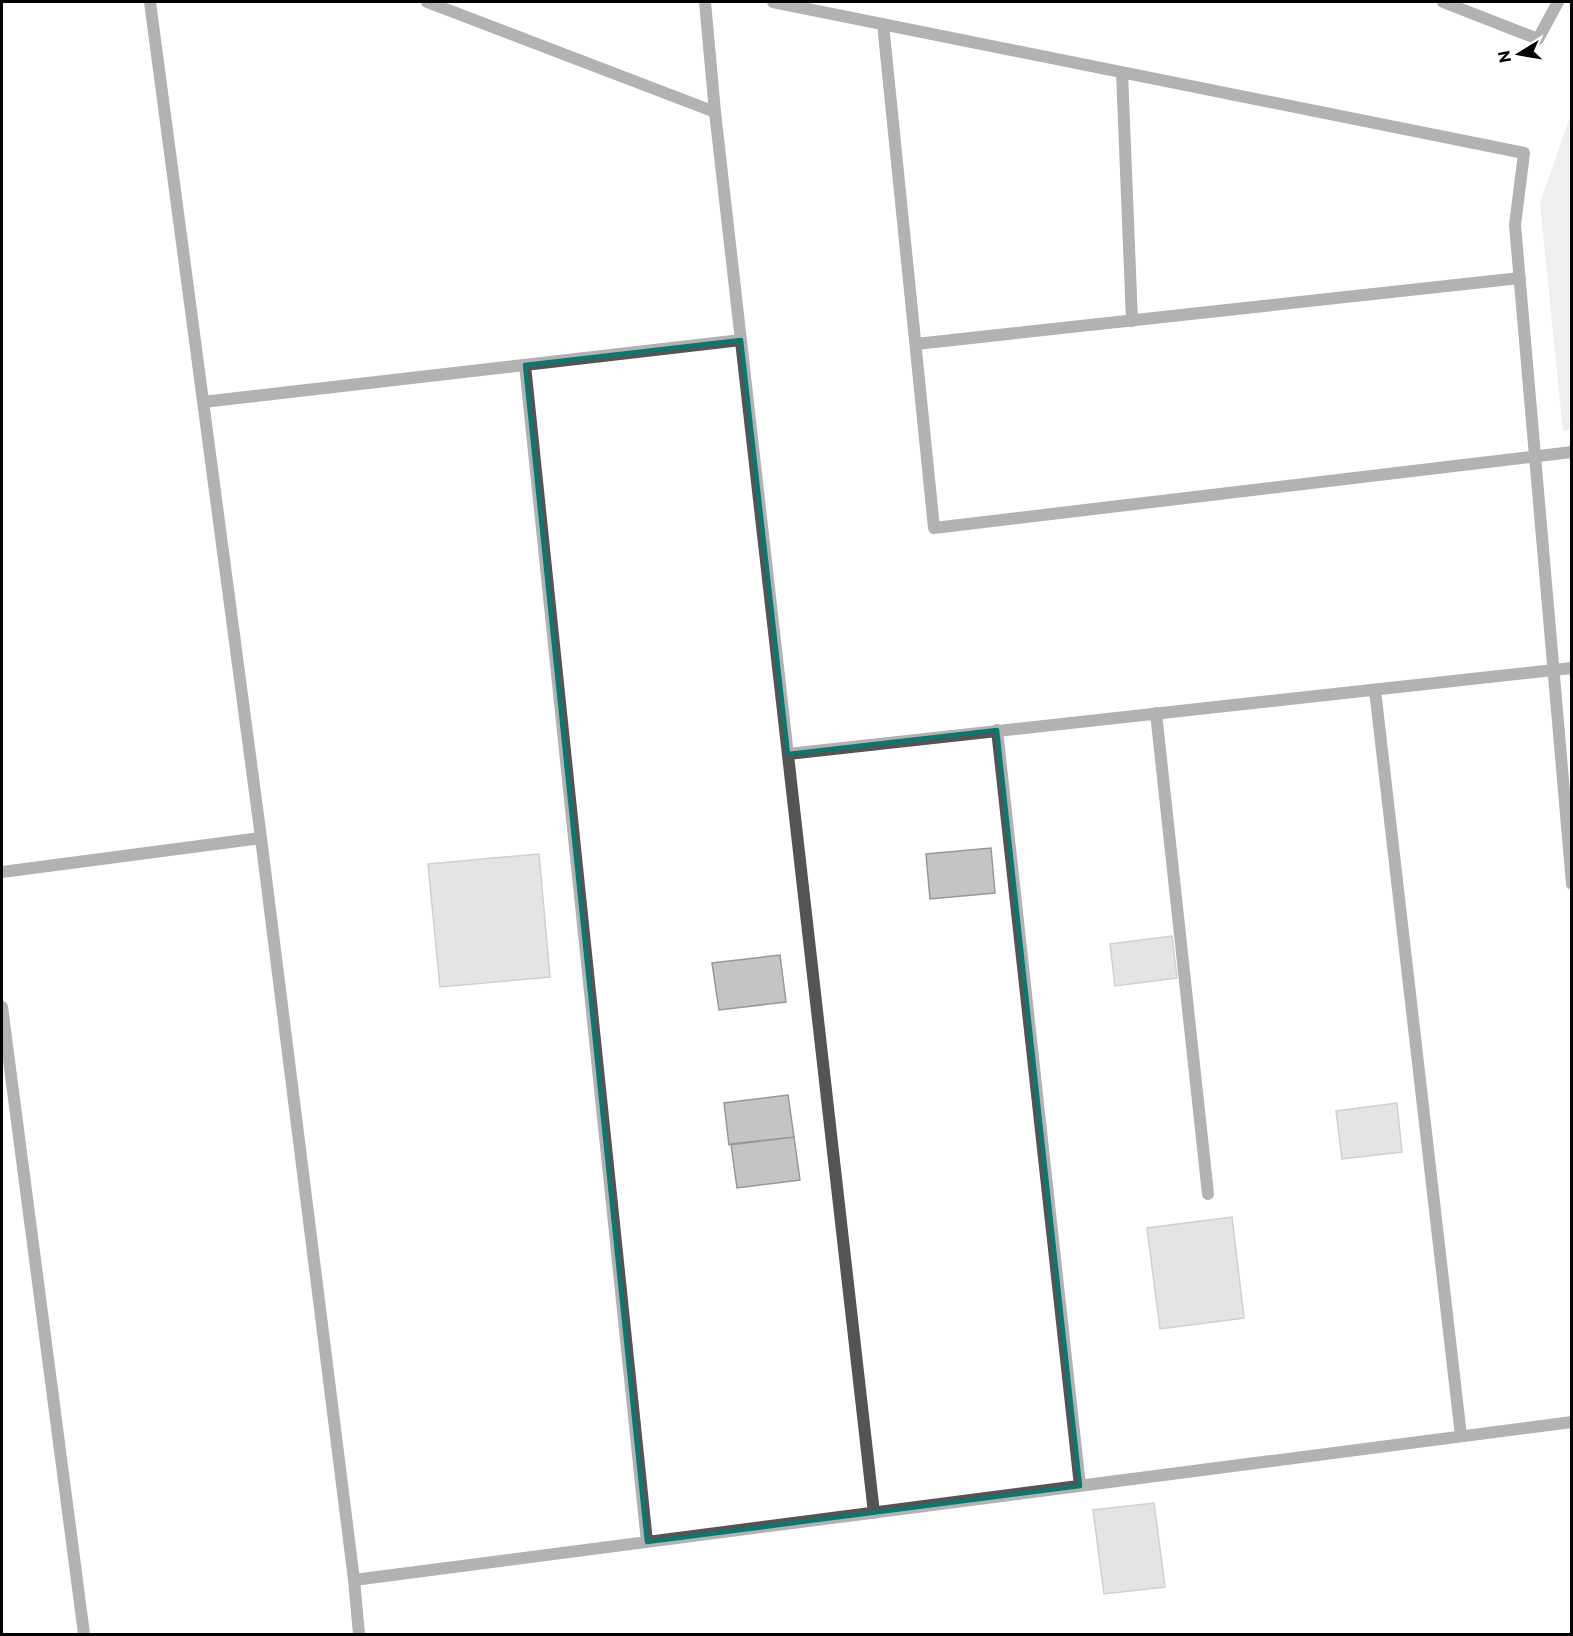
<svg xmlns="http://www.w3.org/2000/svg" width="1573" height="1636" font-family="Commissioner,sans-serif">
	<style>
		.green { fill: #dbdbdb }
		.building { fill: #c4c4c4; stroke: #989898; stroke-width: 1.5 }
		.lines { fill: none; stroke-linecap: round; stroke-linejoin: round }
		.minor { stroke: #545454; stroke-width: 12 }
		.tertiary { stroke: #545454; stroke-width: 12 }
		.marked { fill: none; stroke: #0f766e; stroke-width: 4.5; stroke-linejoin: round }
	</style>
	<rect width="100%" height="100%" fill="#fff"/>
	<!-- green -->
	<path class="green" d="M1571,114L1572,430L1563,431L1540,203Z"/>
	<!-- building -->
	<path class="building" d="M991,848L995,893L930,899L926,854Z
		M539,854L550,977L440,987L428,864Z
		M1172,936L1177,978L1115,986L1110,944Z
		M780,955L786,1002L719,1010L712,963Z
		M788,1095L794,1137L729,1145L724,1103Z
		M1397,1103L1402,1152L1342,1159L1336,1111Z
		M794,1137L800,1180L737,1188L731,1144Z
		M1232,1217L1244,1318L1160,1329L1147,1228Z
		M1154,1503L1165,1587L1104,1594L1093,1510Z"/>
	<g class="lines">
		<!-- minor -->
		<path class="minor" d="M150,2L261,838L354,1580L359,1634
			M427,2L715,112
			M705,2L715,112L874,1513
			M773,2L1524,153L1515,225L1572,884
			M1443,2L1538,39L1558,2
			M883,24L934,528L1572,452
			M1122,72L1132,321
			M916,344L1520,278
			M525,365L647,1542
			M203,402L741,340
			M1375,690L1461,1436
			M1156,713L1208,1194
			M997,730L1080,1486
			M788,754L1572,668
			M2,872L261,838
			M354,1580L1572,1422"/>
		<!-- tertiary -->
		<path class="tertiary" d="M2,1007L84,1634"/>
	</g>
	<!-- marked area -->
	<path d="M0 0H1573V1636H0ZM741,340L788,754L997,730L1080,1486L647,1542L525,365Z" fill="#fff" fill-opacity=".55" fill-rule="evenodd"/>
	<path class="marked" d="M741,340L788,754L997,730L1080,1486L647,1542L525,365Z"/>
	<!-- border -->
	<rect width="1573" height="1636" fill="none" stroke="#000000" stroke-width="6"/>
	<!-- north arrow -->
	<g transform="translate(1519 54) rotate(259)" stroke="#ffffff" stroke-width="4.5" paint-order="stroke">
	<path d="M0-4.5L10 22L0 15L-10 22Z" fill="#000000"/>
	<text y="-9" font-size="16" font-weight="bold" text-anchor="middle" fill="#000000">N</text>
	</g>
</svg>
